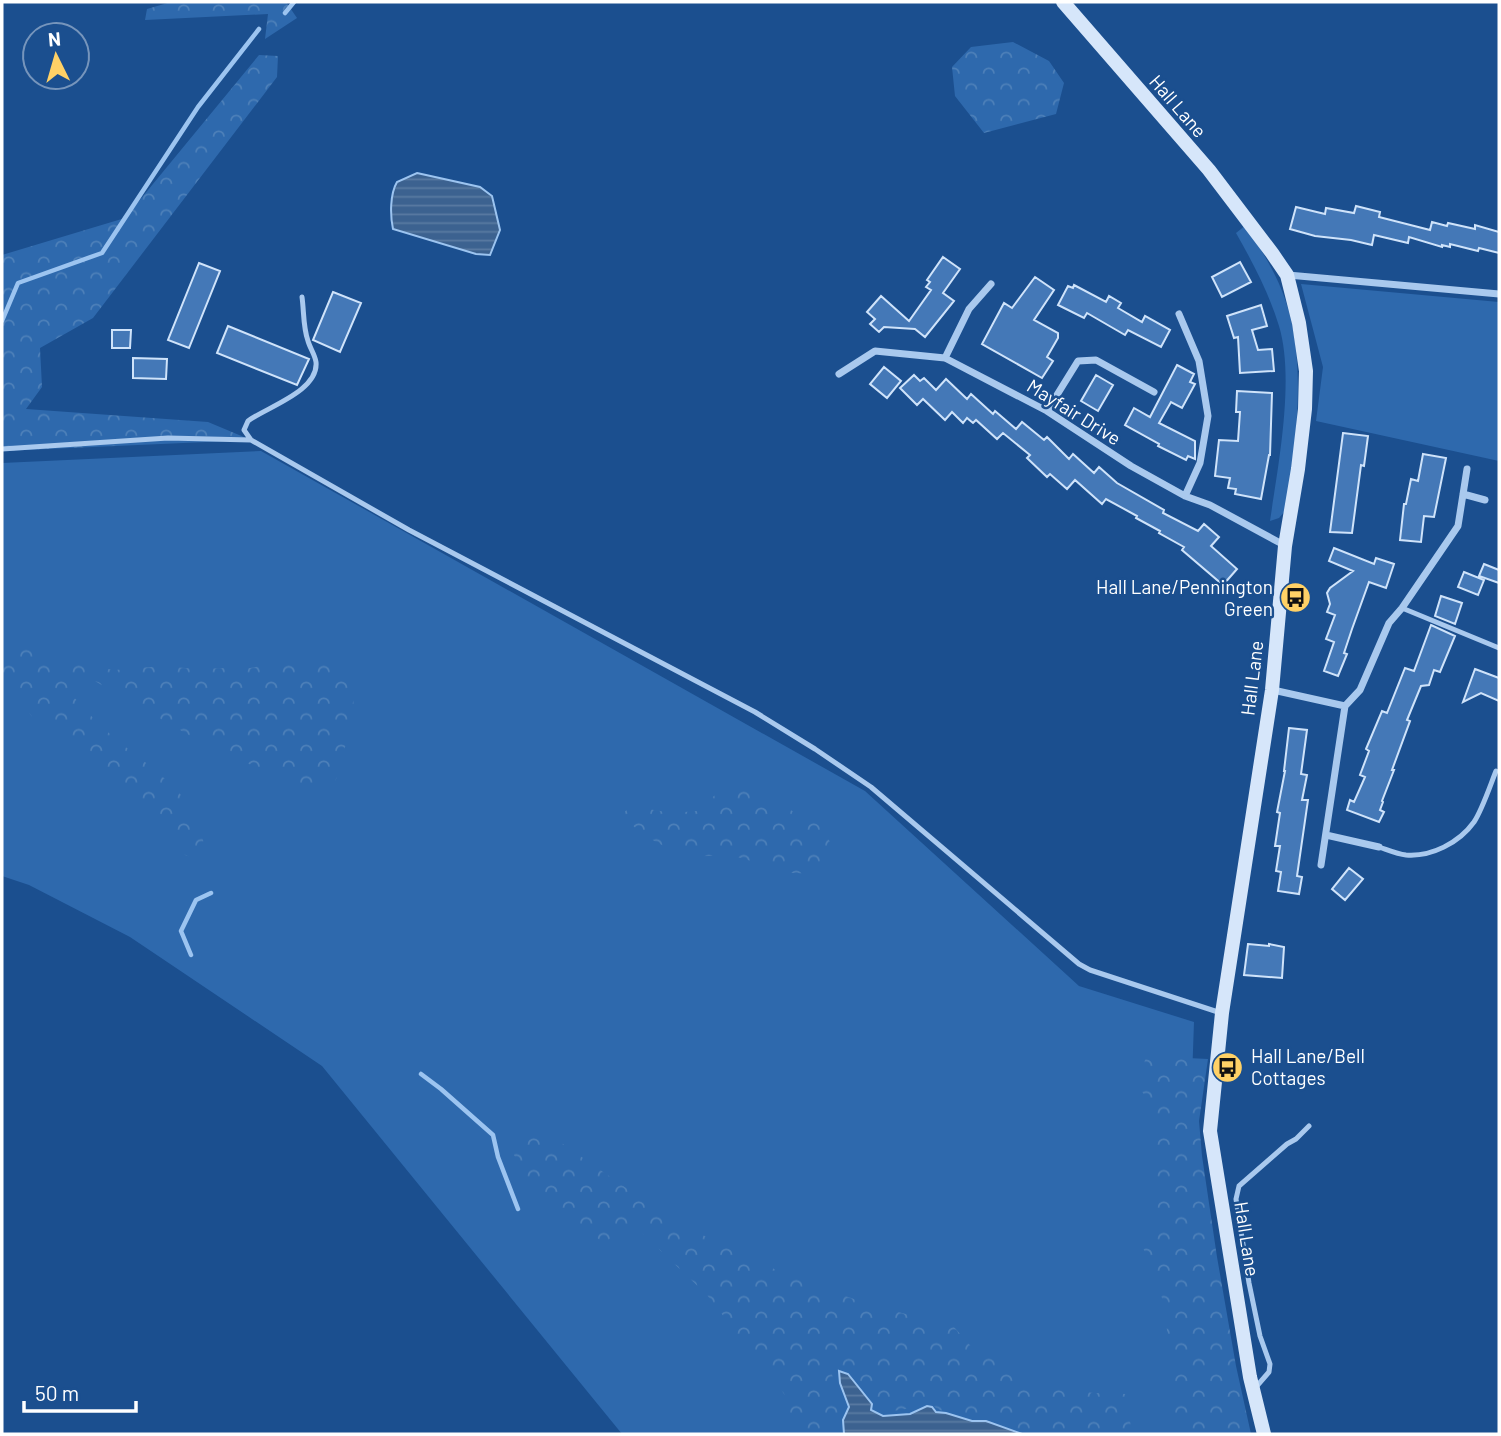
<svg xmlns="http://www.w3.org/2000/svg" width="1501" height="1436" font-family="Barlow,sans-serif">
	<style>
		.grass { fill: #2e69ad }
		.forest { fill: url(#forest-crowns) }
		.water { fill: url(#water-rules); stroke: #9cc4f0; stroke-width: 2 }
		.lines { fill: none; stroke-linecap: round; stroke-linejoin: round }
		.stream { stroke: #9cc4f0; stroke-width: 4.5 }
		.building { fill: #4478b7; stroke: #cfe3fa; stroke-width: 2 }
		.lane { stroke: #a9c9ee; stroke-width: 5 }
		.street { stroke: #a9c9ee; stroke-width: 7 }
		.secondary { stroke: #d6e6fa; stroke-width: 14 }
		.labels { text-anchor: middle; stroke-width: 5; stroke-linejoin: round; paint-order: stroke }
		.street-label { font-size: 19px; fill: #fff; stroke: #1b4f8f }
		.poi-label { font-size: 19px; fill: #fff; stroke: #1b4f8f; text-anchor: end }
	</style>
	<defs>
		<pattern id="forest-crowns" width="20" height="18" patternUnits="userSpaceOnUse" patternTransform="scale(1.75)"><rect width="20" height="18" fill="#2e69ad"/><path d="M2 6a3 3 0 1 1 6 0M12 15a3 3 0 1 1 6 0" fill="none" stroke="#4d80b9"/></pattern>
		<pattern id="water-rules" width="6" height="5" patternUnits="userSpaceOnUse" patternTransform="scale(1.75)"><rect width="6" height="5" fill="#3c6290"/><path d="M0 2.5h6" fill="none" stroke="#597aa1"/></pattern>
	</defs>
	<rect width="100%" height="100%" fill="#1b4f8f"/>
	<!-- grass -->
	<path class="grass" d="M1246,225C1261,250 1277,274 1286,302C1307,365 1296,447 1285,511L1279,518L1270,521C1278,466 1295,379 1279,326C1269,293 1253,263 1236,233Z
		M1301,284L1499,302V461L1316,421L1323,367Z
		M261,451L865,791L1079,986L1194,1022L1191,1108L1228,1434H622L322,1066L130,937L29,885L2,876V463Z"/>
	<!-- forest -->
	<path class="forest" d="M171,2H286L297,18L265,39L268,14L145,20L147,9Z
		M1013,42L1049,61L1064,83L1056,114L984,133L955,96L952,67L971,47Z
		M259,55L278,56L277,77L93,318L40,348L42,387L26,409L208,422L251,440L2,451V255L125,218Z
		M2,643L94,667L115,670L162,666L197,669L227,668H250L272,664L302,662L325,663L348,672C350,685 356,710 355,722C354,730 348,739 345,747C337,775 341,795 302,789L194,738L86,676L72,695C84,708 96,722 110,734C144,764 210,801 203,854L199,857L193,858L185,855L172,838L147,816L135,800L121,786L71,743L35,720L22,705L2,690Z
		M743,785L821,826L834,849L825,874C811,873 796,874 782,872C766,869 752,859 735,857C720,854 706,857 692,856C670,853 635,831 622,815L630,806L672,813L697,811L723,788Z
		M1146,1056L1208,1059L1199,1121L1202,1156L1217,1257L1236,1366L1251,1434H1194L1176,1428L1165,1309L1157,1280L1141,1243L1158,1216L1155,1167L1156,1129L1152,1104L1138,1087Z
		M531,1126L540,1128L675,1222L787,1275L865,1303L954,1327L976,1352L1007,1365L1035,1382L1061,1389L1094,1393L1126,1394L1132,1434H1031L983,1417L939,1410L926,1401C912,1409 892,1414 876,1408C870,1395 859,1373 843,1369C839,1368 835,1368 831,1368L834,1385L841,1408L836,1427L838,1434H799L787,1422L788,1399L707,1295L642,1233L631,1227L603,1243L571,1216L544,1197L529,1181L514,1155L517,1135Z"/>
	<!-- water -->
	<path class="water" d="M417,173L480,187L492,196L500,230L490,255L476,254L393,229C390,215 390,194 397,182Z
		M839,1371L848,1374L872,1404L871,1410L883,1416L910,1414L927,1406L932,1407L936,1412L946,1413L972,1421H986L1022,1434H844L843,1420L849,1407L840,1383Z"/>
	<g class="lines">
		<!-- stream -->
		<path class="stream" d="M285,13L294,2
			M2,321L18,283L102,253L198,107L259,29
			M191,955L181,931L196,900L211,893
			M421,1074L441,1089L493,1135L498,1157L518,1209"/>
	</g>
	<!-- building -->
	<path class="building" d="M1356,206L1380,212L1379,217L1430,230L1432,222L1447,226L1448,223L1475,229V225L1499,232V253L1479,248L1478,251L1450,244V247L1442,245V247L1409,237L1408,243L1374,235L1372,245L1351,240L1315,236L1290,229L1296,207L1325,214L1326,208L1354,213Z
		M943,257L960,269L943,293L954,301L925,337L915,329L884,327L879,332L870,324L875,319L867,312L881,296L909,321L931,290L926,287L930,282L927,280Z
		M1240,262L1251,282L1222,297L1212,277Z
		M199,263L220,271L189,348L168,340Z
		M1035,277L1054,290L1034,320L1058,333V338L1047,357L1053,361L1042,378L982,344L1004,303L1012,308Z
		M1074,285L1106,302L1109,296L1121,303L1118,308L1142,322L1145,316L1170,330L1161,347L1128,330L1125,335L1087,313L1084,318L1058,305L1068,286L1073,288Z
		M333,292L361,303L340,352L313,340Z
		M1261,305L1267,326L1252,330L1258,350L1272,349L1274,371L1240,373L1238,337L1234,338L1227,316Z
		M228,326L309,359L297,385L217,353Z
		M112,330H131L130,348H112Z
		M133,358L167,359L166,379L133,378Z
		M1177,365L1194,374L1190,382L1195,384L1182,408L1171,402L1159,423L1195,441V459L1188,456L1186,460L1158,446L1159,444L1125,425L1134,408L1150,417Z
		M884,367L901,381L887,398L870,384Z
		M914,375L920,381L924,378L936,390L946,379L967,399L971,394L993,414L995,411L1016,429L1022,422L1044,440L1047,437L1069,459L1073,454L1094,473L1099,467L1117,483L1164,510L1163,513L1198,531L1204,524L1219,537L1211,546L1237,569L1223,585L1182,550L1184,547L1159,533L1160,531L1136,518L1137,516L1106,499L1102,504L1075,480L1067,489L1050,474L1047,477L1027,458L1030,455L1003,433L997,439L976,420L973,423L967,418L963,423L952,412L945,420L923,399L917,405L900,388Z
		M1096,375L1113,385L1098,411L1081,401Z
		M1237,391L1272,393L1270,455H1269L1261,499L1235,494L1236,489L1228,488L1230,478L1215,476L1219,440L1238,441L1240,412H1236Z
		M1343,433L1368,436L1364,466L1361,465L1352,533L1330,532Z
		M1423,454L1446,458L1434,517L1424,516L1421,542L1400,540L1404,504H1406L1411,479L1418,481Z
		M1334,548L1374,564L1376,558L1394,564L1386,588L1369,582L1352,629L1344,653L1347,654L1338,676L1324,671L1334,642L1326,639L1335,615L1327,612L1330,604L1327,593L1330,588L1353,571L1329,561Z
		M1484,564L1499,570V583L1479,576Z
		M1464,572L1484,580L1478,595L1458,587Z
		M1441,596L1462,603L1455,624L1435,616Z
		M1431,625L1455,636L1440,672L1434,670L1429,685L1421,686L1407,720L1410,721L1392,770H1394L1382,801L1383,802L1380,810L1384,812L1379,822L1347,810L1350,800L1354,802L1365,777L1360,775L1369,751L1366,749L1382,711L1387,713L1405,668L1414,671Z
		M1475,669L1499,678V701L1481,693L1463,702Z
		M1289,728L1307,730L1301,774L1307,775L1302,800H1308L1297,876L1302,877L1299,894L1278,891L1281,872L1276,871L1280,846H1275L1280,813L1277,812L1285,771H1284Z
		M1349,868L1363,879L1345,900L1332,889Z
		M1248,944L1269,946V944L1284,947L1282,978L1244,975Z"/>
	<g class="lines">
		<!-- lane -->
		<path class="lane" d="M302,297C304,311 303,327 308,341C310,348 315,355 316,362C319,391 267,407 248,421L244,430L251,440L409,530L755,712L815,749L871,787L1079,964L1090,970L1221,1013
			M2,449L168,438L251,440
			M1402,608L1499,648
			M1379,847C1388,850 1397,854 1406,855C1431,857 1459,843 1474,822C1482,810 1490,786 1496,771
			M1256,1387L1269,1372L1270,1364L1260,1336L1249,1283L1236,1199L1239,1186L1287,1144L1296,1139L1309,1126"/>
		<!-- street -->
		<path class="street" d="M1288,275L1499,294
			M1179,314L1199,361L1208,416L1200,463L1185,496
			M945,358L969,309L991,284
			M839,374L875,351L945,358L1047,411L1131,466L1185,496L1210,505L1284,545
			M1047,411L1078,361L1096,360L1154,392
			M1463,494L1485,500
			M1273,690L1345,706
			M1326,835L1379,847
			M1321,865L1345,706L1360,690L1389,623L1402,608L1458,526L1467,469"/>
		<!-- secondary -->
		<path class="secondary" d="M1063,2L1209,170L1272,253L1287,275L1299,323L1306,371L1305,409L1298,469L1285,546L1272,690L1222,1013L1210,1131L1250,1377L1264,1434"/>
	</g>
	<!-- icons -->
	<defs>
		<symbol id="bus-disc" viewBox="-11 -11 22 22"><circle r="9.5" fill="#ffd166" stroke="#1b4f8f"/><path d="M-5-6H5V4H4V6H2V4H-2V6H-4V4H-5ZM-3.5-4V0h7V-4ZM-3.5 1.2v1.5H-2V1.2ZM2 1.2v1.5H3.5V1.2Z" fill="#111"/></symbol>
	</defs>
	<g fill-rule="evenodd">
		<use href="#bus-disc" x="1278" y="580" width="35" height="35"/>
		<use href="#bus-disc" x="1210" y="1050" width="35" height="35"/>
	</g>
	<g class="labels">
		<!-- street labels -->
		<g class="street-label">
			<text transform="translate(1178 106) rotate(49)" y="7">Hall Lane</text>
			<text transform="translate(1074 412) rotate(32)" y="7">Mayfair Drive</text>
			<text transform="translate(1252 678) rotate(-83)" y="7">Hall Lane</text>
			<text transform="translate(1247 1239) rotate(81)" y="7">Hall Lane</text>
		</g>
		<!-- poi labels -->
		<g class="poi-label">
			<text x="1273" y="594">Hall Lane/Pennington<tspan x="1273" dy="22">Green</tspan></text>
			<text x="1251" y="1063" text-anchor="start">Hall Lane/Bell<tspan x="1251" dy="22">Cottages</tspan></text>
		</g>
	</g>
	<!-- border -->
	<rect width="1501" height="1436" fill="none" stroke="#ffffff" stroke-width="7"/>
	<!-- north arrow -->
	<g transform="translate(56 56) rotate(355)"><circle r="33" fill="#1b4f8f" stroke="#7695bc" stroke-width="2"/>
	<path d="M0-5L12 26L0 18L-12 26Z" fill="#ffd166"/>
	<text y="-10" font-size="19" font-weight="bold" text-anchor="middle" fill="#ffffff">N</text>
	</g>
	<!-- scale -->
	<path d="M24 1401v10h112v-10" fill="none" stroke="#ffffff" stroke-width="3.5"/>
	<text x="35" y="1401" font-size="21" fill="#ffffff" stroke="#1b4f8f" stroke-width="5" paint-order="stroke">50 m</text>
</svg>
